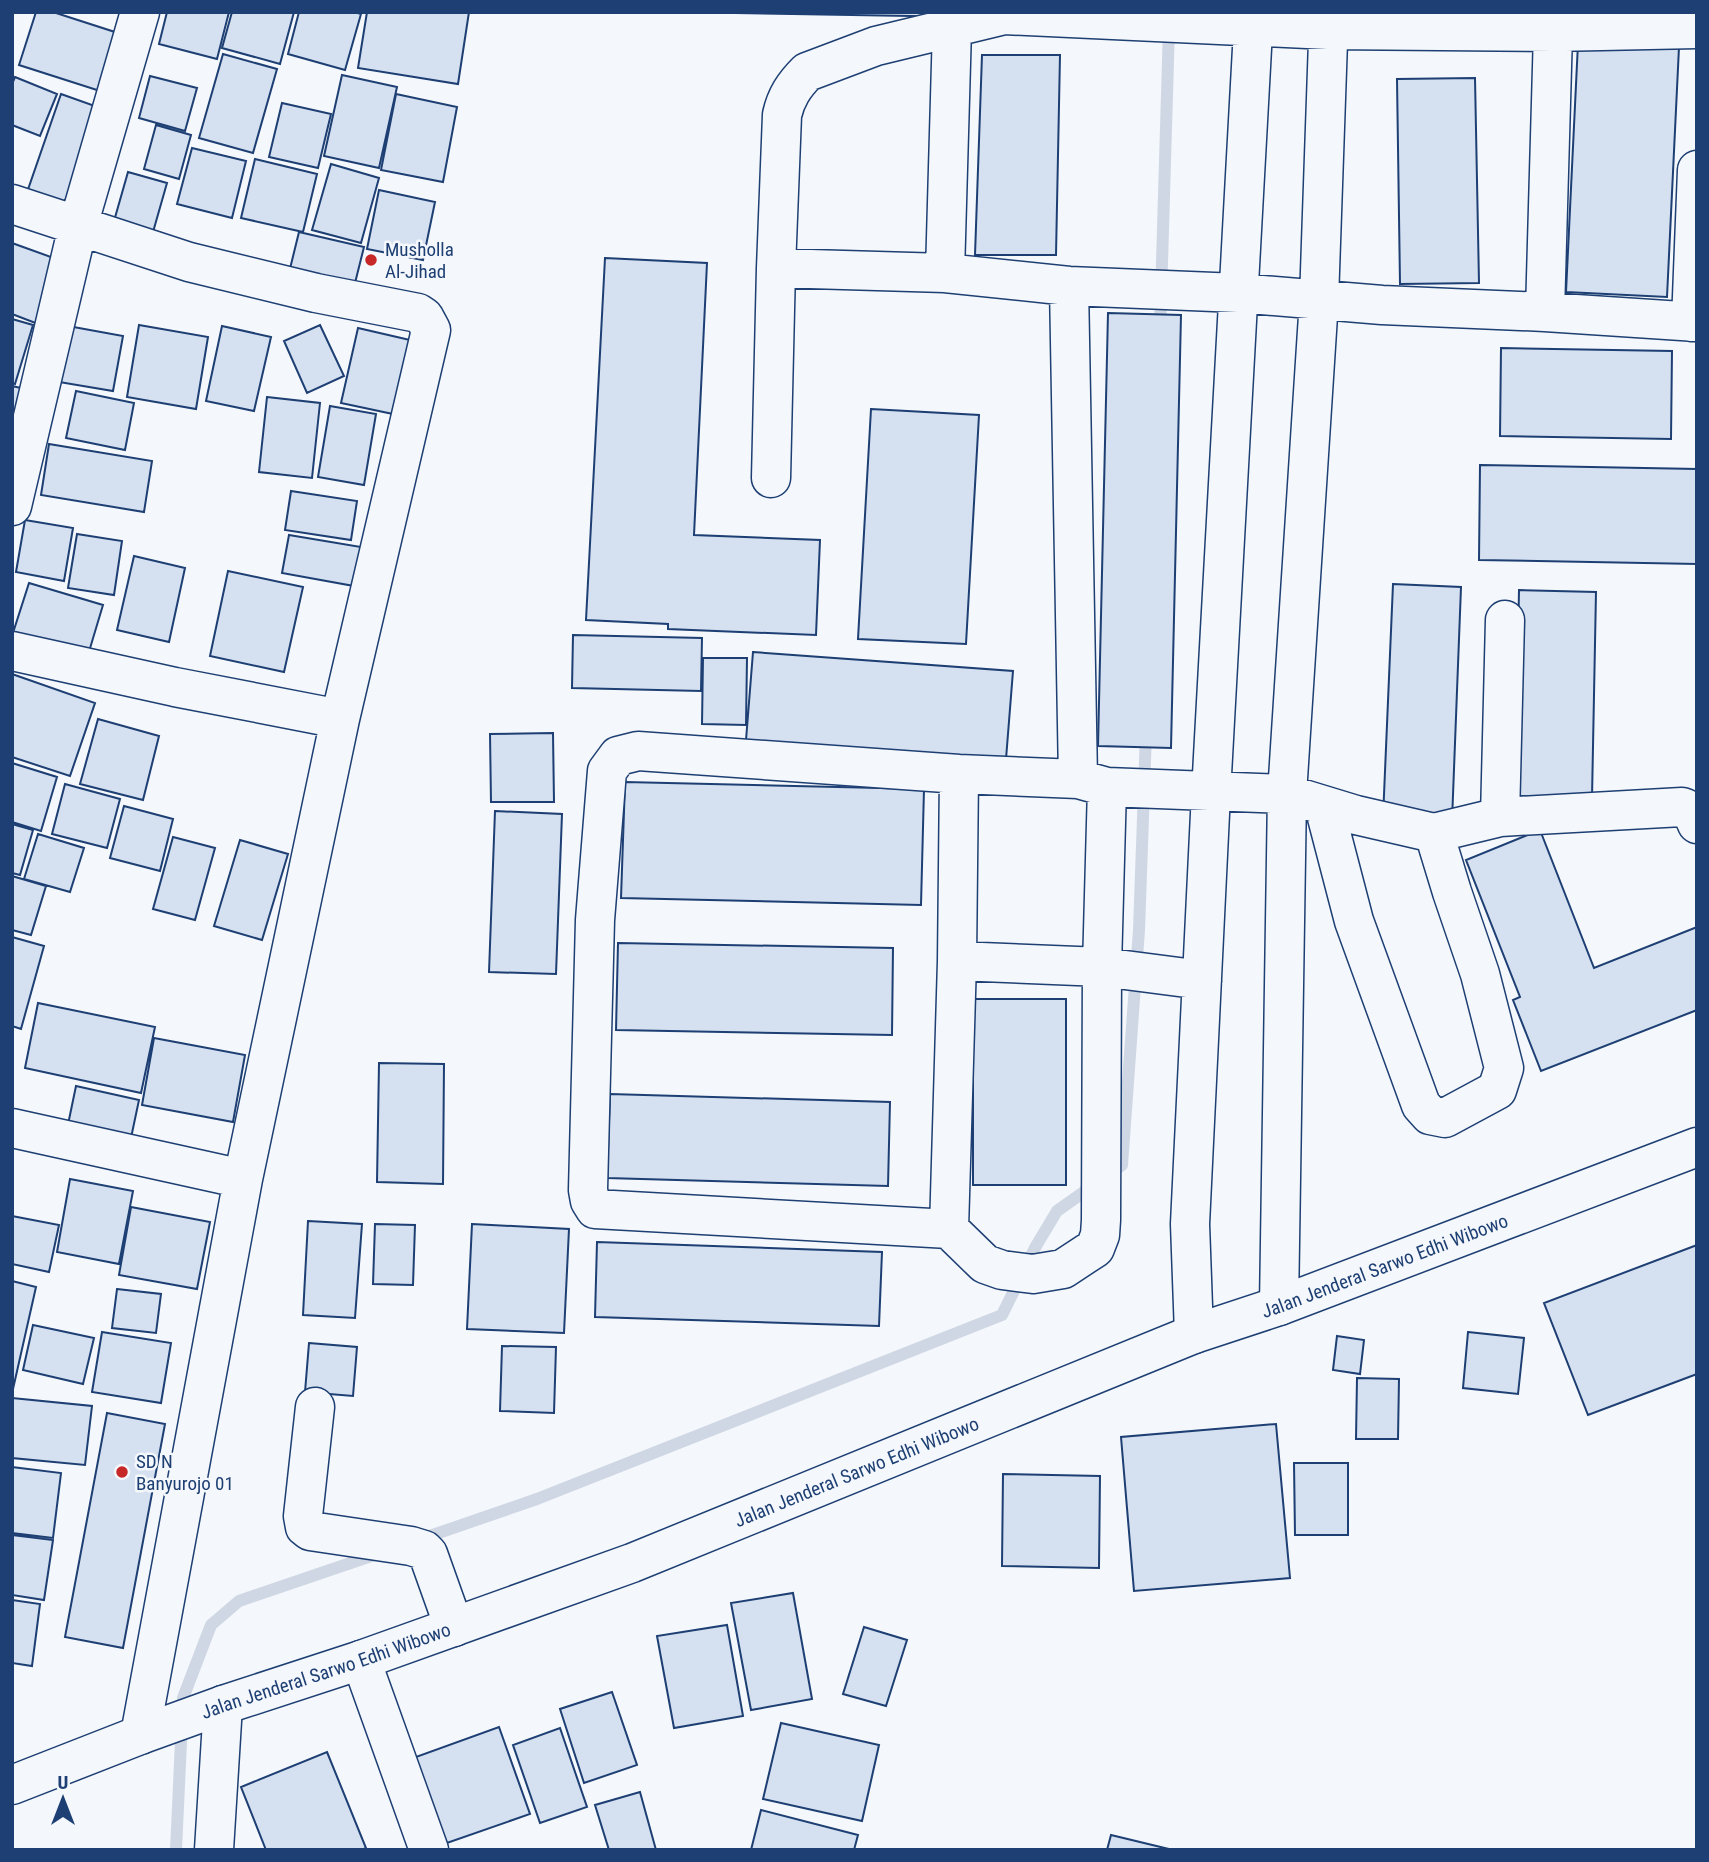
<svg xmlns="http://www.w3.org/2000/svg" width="1709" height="1862" font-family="'Roboto Condensed',sans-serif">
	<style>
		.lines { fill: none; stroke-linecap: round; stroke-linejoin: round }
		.stream { stroke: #cfd7e4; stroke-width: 12 }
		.building { fill: #d5e0f0; stroke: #1d3f73; stroke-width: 2 }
		.minor-casing { stroke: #1d3f73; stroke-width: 41 }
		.major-casing { stroke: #1d3f73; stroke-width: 41 }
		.minor { stroke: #f4f7fb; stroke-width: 38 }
		.major { stroke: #f4f7fb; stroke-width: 38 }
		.poi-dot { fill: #c62828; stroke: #f4f7fb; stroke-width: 2.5 }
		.labels { text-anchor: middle; stroke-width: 5; stroke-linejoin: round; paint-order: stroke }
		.poi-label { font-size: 19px; fill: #1d3f73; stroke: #f4f7fb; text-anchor: start }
		.street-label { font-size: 19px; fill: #1d3f73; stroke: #f4f7fb }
	</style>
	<rect width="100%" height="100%" fill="#f4f7fb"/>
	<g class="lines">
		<!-- stream -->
		<path class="stream" d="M1160,330L1169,27
			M421,1539L537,1499L1002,1315L1036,1246L1057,1211L1122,1165L1139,930L1146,733
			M176,1850L183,1698L211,1625L239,1601L377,1554"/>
	</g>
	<!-- building -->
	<path class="building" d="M36,12H53L118,33L100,91L19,65Z
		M167,12H229L217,59L159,44Z
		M232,12H294L280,64L222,48Z
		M299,12H354L361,14L345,70L288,54Z
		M367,12H469L458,84L358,68Z
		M677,12H970V17Z
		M1578,43L1679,47L1667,297L1566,292Z
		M223,54L277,69L253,153L199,138Z
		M982,55H1060L1056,255H975Z
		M342,75L397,87L379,168L324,156Z
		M150,76L197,88L185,131L139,118Z
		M15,77L57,94L40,136L12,125V84Z
		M1475,78L1479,283L1400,284L1397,79Z
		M61,94L109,111L70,220L23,204Z
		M396,94L457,107L443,182L381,170Z
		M282,103L331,114L318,168L269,157Z
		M156,125L191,135L179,179L144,169Z
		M192,148L246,161L232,218L177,204Z
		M255,159L317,174L303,232L241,218Z
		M331,164L379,178L361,243L312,230Z
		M128,172L167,183L151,239L112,228Z
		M379,190L435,202L423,260L367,249Z
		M299,232L364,247L351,299L286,285Z
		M12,243L62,261L38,324L12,314Z
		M605,258L707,263L694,535L820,540L816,635L668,629V624L586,620Z
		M1108,313L1181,315L1171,748L1098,746Z
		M12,319L33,325L15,384L12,383Z
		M139,325L208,337L196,409L127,397Z
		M320,325L344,376L307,393L284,341Z
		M68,326L123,336L113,391L59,382Z
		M222,326L271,337L254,411L206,401Z
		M358,328L410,340L393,414L341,403Z
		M1501,348L1672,351L1671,439L1500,436Z
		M12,386L21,388L12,430Z
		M76,391L134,403L125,450L66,438Z
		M267,397L320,403L312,478L259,472Z
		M330,406L376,414L364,485L318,477Z
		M871,409L979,415L966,644L858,639Z
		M49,444L152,461L144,512L41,495Z
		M1480,465L1697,469V564L1479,560Z
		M291,491L357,501L351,540L285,530Z
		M25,520L73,528L64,581L16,572Z
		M77,534L122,541L114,595L68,588Z
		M289,535L361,547L354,586L282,573Z
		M134,556L185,568L169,642L117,630Z
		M228,571L303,587L284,672L210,656Z
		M29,583L103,605L85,665L12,636Z
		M1393,584L1461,587L1452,821L1383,818Z
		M1519,590L1596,592L1592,798L1515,796Z
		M573,635L702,638L701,691L572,688Z
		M753,652L1013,671L1006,759L746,740Z
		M703,658H747L746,725L702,724Z
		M12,674L95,703L70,776L12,757Z
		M98,719L159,736L143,800L80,784Z
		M553,733L554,802H491L490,734Z
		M12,763L57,777L41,831L12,822Z
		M625,782L924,789L921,905L621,898Z
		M65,784L120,799L107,848L52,834Z
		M124,806L173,819L160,871L110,858Z
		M495,811L562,814L556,974L489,972Z
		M12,824L33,830L20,875L12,873Z
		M1540,830L1594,968L1697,927V1010L1541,1071L1513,1000L1520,997L1466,860Z
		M38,834L84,848L70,892L24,879Z
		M173,837L215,848L195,920L153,909Z
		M240,840L288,854L262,940L214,926Z
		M12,876L46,886L31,935L12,930Z
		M12,937L44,946L21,1029L12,1026Z
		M618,943L893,948L892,1035L616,1030Z
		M973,999H1066V1185H973Z
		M38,1003L155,1027L141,1093L25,1068Z
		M154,1038L245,1055L233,1122L142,1105Z
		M379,1063L444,1064L443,1184L377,1182Z
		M76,1086L139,1100L128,1152L65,1139Z
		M610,1094L890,1102L888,1186L607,1178Z
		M70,1179L133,1191L119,1264L57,1252Z
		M131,1207L210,1222L197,1289L119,1275Z
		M12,1216L59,1225L49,1272L12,1264Z
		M308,1221L362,1224L355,1318L303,1315Z
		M375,1224L415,1225L413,1285L373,1284Z
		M472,1224L569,1229L564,1333L467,1329Z
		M597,1242L882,1252L879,1326L595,1317Z
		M1697,1245V1374L1588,1415L1544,1303Z
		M12,1281L36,1287L13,1389H12Z
		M117,1289L161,1294L156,1333L112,1328Z
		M33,1325L94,1338L83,1384L23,1370Z
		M102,1332L171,1343L161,1403L92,1392Z
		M1468,1332L1524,1338L1518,1394L1463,1388Z
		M1337,1336L1364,1340L1360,1374L1333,1370Z
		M309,1343L357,1347L353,1396L305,1392Z
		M502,1346L556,1347L554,1413L500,1411Z
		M1357,1378L1399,1379L1398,1439H1356Z
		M12,1398L92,1406L85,1465L12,1458Z
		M107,1413L165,1424L123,1648L65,1637Z
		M1276,1424L1290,1578L1134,1591L1121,1437Z
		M1294,1463H1348V1535H1295Z
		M12,1467L61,1473L53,1538L12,1533Z
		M1003,1474L1100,1476L1099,1568L1002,1566Z
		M12,1535L53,1540L44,1600L12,1595Z
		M793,1593L812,1699L751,1710L731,1603Z
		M12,1600L40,1604L32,1666L12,1663Z
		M727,1625L743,1716L674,1728L657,1636Z
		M864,1627L907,1640L886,1706L843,1694Z
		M612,1692L637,1765L584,1783L560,1709Z
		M781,1723L879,1745L862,1821L763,1799Z
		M499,1727L530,1814L444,1844L413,1758Z
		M560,1728L587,1807L540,1823L513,1745Z
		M327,1752L366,1848L362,1850H266L241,1787Z
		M640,1792L656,1850H609L595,1805Z
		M761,1810L858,1835L854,1850H751Z
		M1111,1835L1173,1850H1107Z"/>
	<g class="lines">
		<defs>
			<path id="minor" d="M1697,29L1553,32L1328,30L1004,15L876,46L807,72C794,85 786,97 782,115L776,268L945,273L1069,286L1238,293L1382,305L1545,312L1697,322
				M12,204L189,262L316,293L418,313L424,317L431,330L340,719L243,1179L140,1735
				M945,273L952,28
				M1069,286L1078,779
				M1545,312L1553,32
				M1691,322L1697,170
				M771,478L776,268
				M12,506L78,226L140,12
				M12,651L175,687L340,719
				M1107,787L1102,967L1101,1220L1100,1235L1095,1248L1063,1269L1033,1274L1002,1270L985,1264L949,1229L595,1209L590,1201L588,1190L595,920L607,771L618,756L638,751L959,774L1078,779L1107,787L1287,794L1356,815L1434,833L1452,892L1480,974L1504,1068L1497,1090L1445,1118L1430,1115L1421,1105L1354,921L1324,806
				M1500,817L1505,620
				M1434,833L1500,817L1682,807C1692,810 1693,815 1697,824
				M957,961L1102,967L1202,980
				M12,1128L243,1179
				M949,1229L957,961L959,774
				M1279,1306L1287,794L1319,300L1329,12
				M1194,1334L1190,1224L1211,793L1254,12
				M315,1407L303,1516L305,1527L310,1531L411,1546L424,1550L428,1554L454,1627
				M361,1660L429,1850
				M214,1850L223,1705"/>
			<g id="major">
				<path id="s1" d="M12,1785L140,1735L223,1705L361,1660L632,1563L1194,1334L1279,1306L1697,1147"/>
			</g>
		</defs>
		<!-- minor casing -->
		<use href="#minor" class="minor-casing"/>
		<!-- major casing -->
		<use href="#major" class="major-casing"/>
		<!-- minor -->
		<use href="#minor" class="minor"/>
		<!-- major -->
		<use href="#major" class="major"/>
	</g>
	<!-- markers -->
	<g class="poi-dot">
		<circle cx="371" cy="260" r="7"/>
		<circle cx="122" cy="1472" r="7"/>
	</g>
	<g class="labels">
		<!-- poi labels -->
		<g class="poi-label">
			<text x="385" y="256">Musholla<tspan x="385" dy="22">Al-Jihad</tspan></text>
			<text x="136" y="1468">SD N<tspan x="136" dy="22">Banyurojo 01</tspan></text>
		</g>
		<!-- street labels -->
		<g class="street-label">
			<text dy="7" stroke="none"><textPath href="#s1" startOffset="1468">Jalan Jenderal Sarwo Edhi Wibowo</textPath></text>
			<text dy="7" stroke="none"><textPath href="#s1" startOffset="901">Jalan Jenderal Sarwo Edhi Wibowo</textPath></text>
			<text dy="7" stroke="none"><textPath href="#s1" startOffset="334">Jalan Jenderal Sarwo Edhi Wibowo</textPath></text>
		</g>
	</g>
	<!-- border -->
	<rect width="1709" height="1862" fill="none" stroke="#1d3f73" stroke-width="28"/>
	<!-- north arrow -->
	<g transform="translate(63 1799)" stroke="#f4f7fb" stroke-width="5" paint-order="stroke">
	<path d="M0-5L12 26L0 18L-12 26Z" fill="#1d3f73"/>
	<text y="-10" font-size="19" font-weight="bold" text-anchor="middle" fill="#1d3f73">U</text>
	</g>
</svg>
